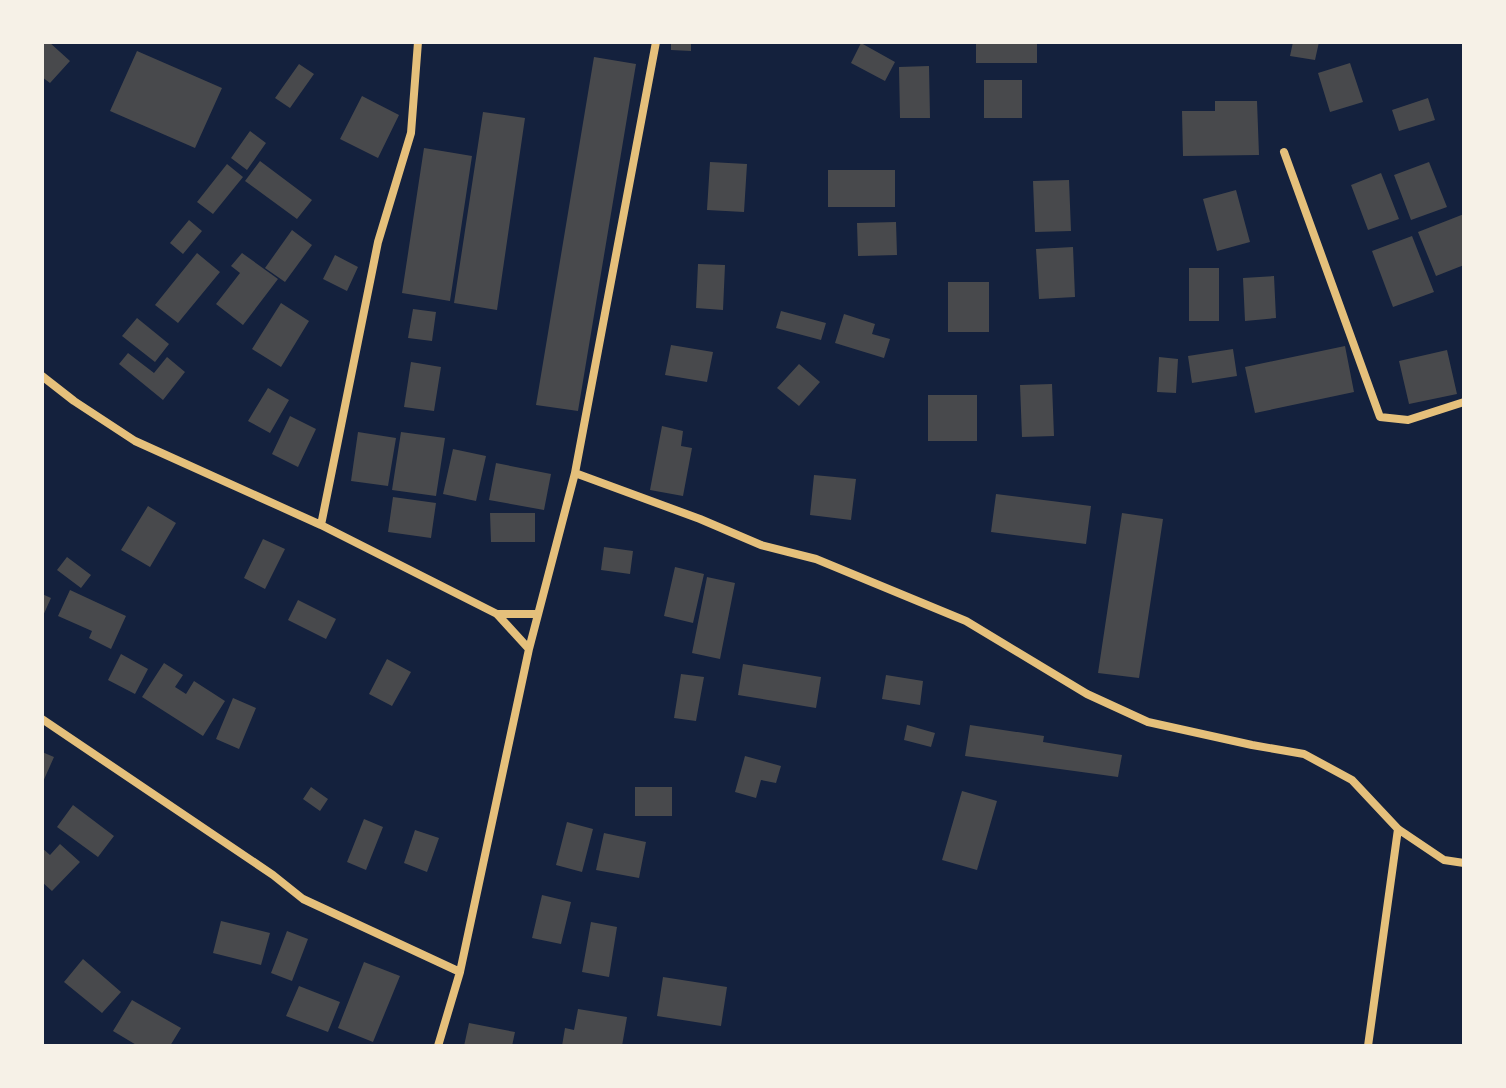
<svg xmlns="http://www.w3.org/2000/svg" width="1506" height="1088" font-family="Spectral,serif">
	<style>
		.building { fill: #48494c }
		.lines { fill: none; stroke-linecap: round; stroke-linejoin: round }
		.minor { stroke: #e5c07b; stroke-width: 8 }
	</style>
	<rect width="100%" height="100%" fill="#14213d"/>
	<!-- building -->
	<path class="building" d="M42,42H49L70,61L50,83L42,77Z
		M671,42H691V51L671,50Z
		M976,42H1037V63H976Z
		M1293,42H1319L1315,60L1290,56Z
		M861,43L895,62L885,81L851,63Z
		M137,51L222,88L195,148L110,111Z
		M594,57L636,64L578,411L536,405Z
		M1350,63L1363,102L1330,112L1318,73Z
		M299,64L314,74L290,108L275,98Z
		M929,66L930,118H900L899,67Z
		M984,80H1022V118H984Z
		M362,96L399,115L378,158L340,139Z
		M1428,98L1435,120L1399,131L1392,110Z
		M1215,101H1257L1259,155L1183,156L1182,111H1215Z
		M483,112L525,118L497,310L454,303Z
		M250,131L266,143L247,170L231,158Z
		M424,148L472,156L450,301L402,293Z
		M260,161L312,200L297,219L245,181Z
		M710,162L747,164L744,212L707,210Z
		M1429,162L1447,207L1411,220L1394,175Z
		M227,164L243,177L213,214L197,202Z
		M828,170H895V207H828Z
		M1381,173L1399,219L1368,230L1351,185Z
		M1069,180L1071,231L1035,232L1033,181Z
		M1236,190L1250,242L1217,251L1203,199Z
		M1464,214V265L1436,276L1418,232Z
		M189,220L202,231L183,254L170,243Z
		M896,222L897,255L858,256L857,223Z
		M292,230L312,245L285,282L265,268Z
		M1412,236L1434,292L1393,307L1372,251Z
		M1073,247L1075,297L1039,299L1036,249Z
		M197,253L220,272L178,323L155,305Z
		M242,253L278,279L243,325L216,304L240,273L231,266Z
		M335,255L358,267L347,291L323,279Z
		M698,264L725,265L723,310L696,308Z
		M1189,268H1219V321H1189Z
		M1274,276L1276,318L1245,321L1243,278Z
		M948,282H989V332H948Z
		M281,303L309,321L281,367L252,349Z
		M413,309L436,312L432,341L408,338Z
		M781,311L826,323L821,340L776,328Z
		M844,314L875,324L872,334L890,339L884,358L835,343Z
		M137,318L169,344L155,362L122,336Z
		M671,345L713,352L707,382L665,375Z
		M1345,346L1354,392L1255,413L1245,367Z
		M1233,349L1237,376L1192,383L1188,356Z
		M1447,350L1457,394L1409,404L1399,361Z
		M128,353L154,373L167,357L185,372L163,400L119,364Z
		M1159,357L1178,359L1176,393L1157,392Z
		M411,362L441,367L434,411L404,407Z
		M799,364L820,382L799,406L777,388Z
		M1052,384L1054,436L1022,437L1020,385Z
		M268,388L289,400L270,433L248,421Z
		M928,395H977V441H928Z
		M290,416L316,429L298,467L272,454Z
		M662,426L683,431L681,446L692,448L683,496L650,490Z
		M358,432L396,438L388,486L351,481Z
		M401,432L445,438L436,496L392,490Z
		M453,449L486,456L476,501L443,494Z
		M496,463L551,474L544,510L489,500Z
		M814,475L856,479L851,520L810,515Z
		M996,494L1091,506L1086,544L991,532Z
		M393,497L436,503L431,538L388,532Z
		M148,506L176,523L150,567L121,550Z
		M490,513H535V542H491Z
		M1122,513L1163,519L1139,678L1098,673Z
		M263,539L285,549L265,589L244,578Z
		M604,547L633,551L630,574L601,570Z
		M67,557L91,575L81,588L57,570Z
		M675,567L704,574L693,623L664,616Z
		M707,577L735,583L720,659L692,653Z
		M70,590L126,616L111,649L89,638L92,631L58,616Z
		M42,594L51,598L42,618Z
		M298,600L336,619L326,639L288,620Z
		M121,654L148,669L135,694L108,680Z
		M387,659L411,672L392,706L369,694Z
		M164,663L183,675L175,687L186,694L194,681L225,701L203,736L142,697Z
		M743,664L821,677L816,708L738,695Z
		M681,674L704,677L696,721L674,718Z
		M886,675L923,681L920,705L882,699Z
		M233,698L256,708L239,749L216,739Z
		M907,725L935,733L931,747L904,740Z
		M970,725L1044,736L1043,742L1122,755L1118,777L965,756Z
		M42,752L54,757L42,784Z
		M745,756L781,766L776,783L761,780L756,798L735,792Z
		M311,787L328,799L320,811L303,799Z
		M635,787H672V816H635Z
		M962,791L997,801L977,870L942,860Z
		M73,805L114,836L98,857L57,827Z
		M364,819L383,827L366,870L347,862Z
		M567,822L593,829L582,872L556,865Z
		M415,830L439,838L427,872L404,863Z
		M604,833L646,842L639,878L596,870Z
		M60,844L80,862L52,891L42,882V848L50,855Z
		M542,895L571,902L561,944L532,938Z
		M221,921L270,933L261,965L213,953Z
		M591,922L617,927L609,977L582,972Z
		M287,931L308,939L292,981L271,973Z
		M83,959L121,992L102,1013L64,982Z
		M364,962L400,976L373,1042L338,1028Z
		M663,977L727,987L721,1026L657,1016Z
		M299,986L340,1002L328,1032L286,1016Z
		M132,1000L181,1028L170,1046H138L113,1031Z
		M578,1009L627,1017L622,1046H562L565,1028L574,1030Z
		M469,1023L515,1032L512,1046H464Z"/>
	<g class="lines">
		<!-- minor -->
		<path class="minor" d="M1284,152L1380,417L1408,420L1464,402
			M42,376L74,401L135,441L321,525L497,614L529,649L460,972L438,1046
			M575,473L656,42
			M321,525L378,242L411,133L418,42
			M497,614H538
			M529,649L575,473L700,519L761,545L816,559L966,621L1087,694L1148,722L1252,745L1304,754L1352,780L1398,829L1444,860L1464,863
			M42,719L273,875L303,899L460,972
			M1368,1046L1398,829"/>
	</g>
	<!-- border -->
	<rect width="1506" height="1088" fill="none" stroke="#f6f1e7" stroke-width="88"/>
</svg>
